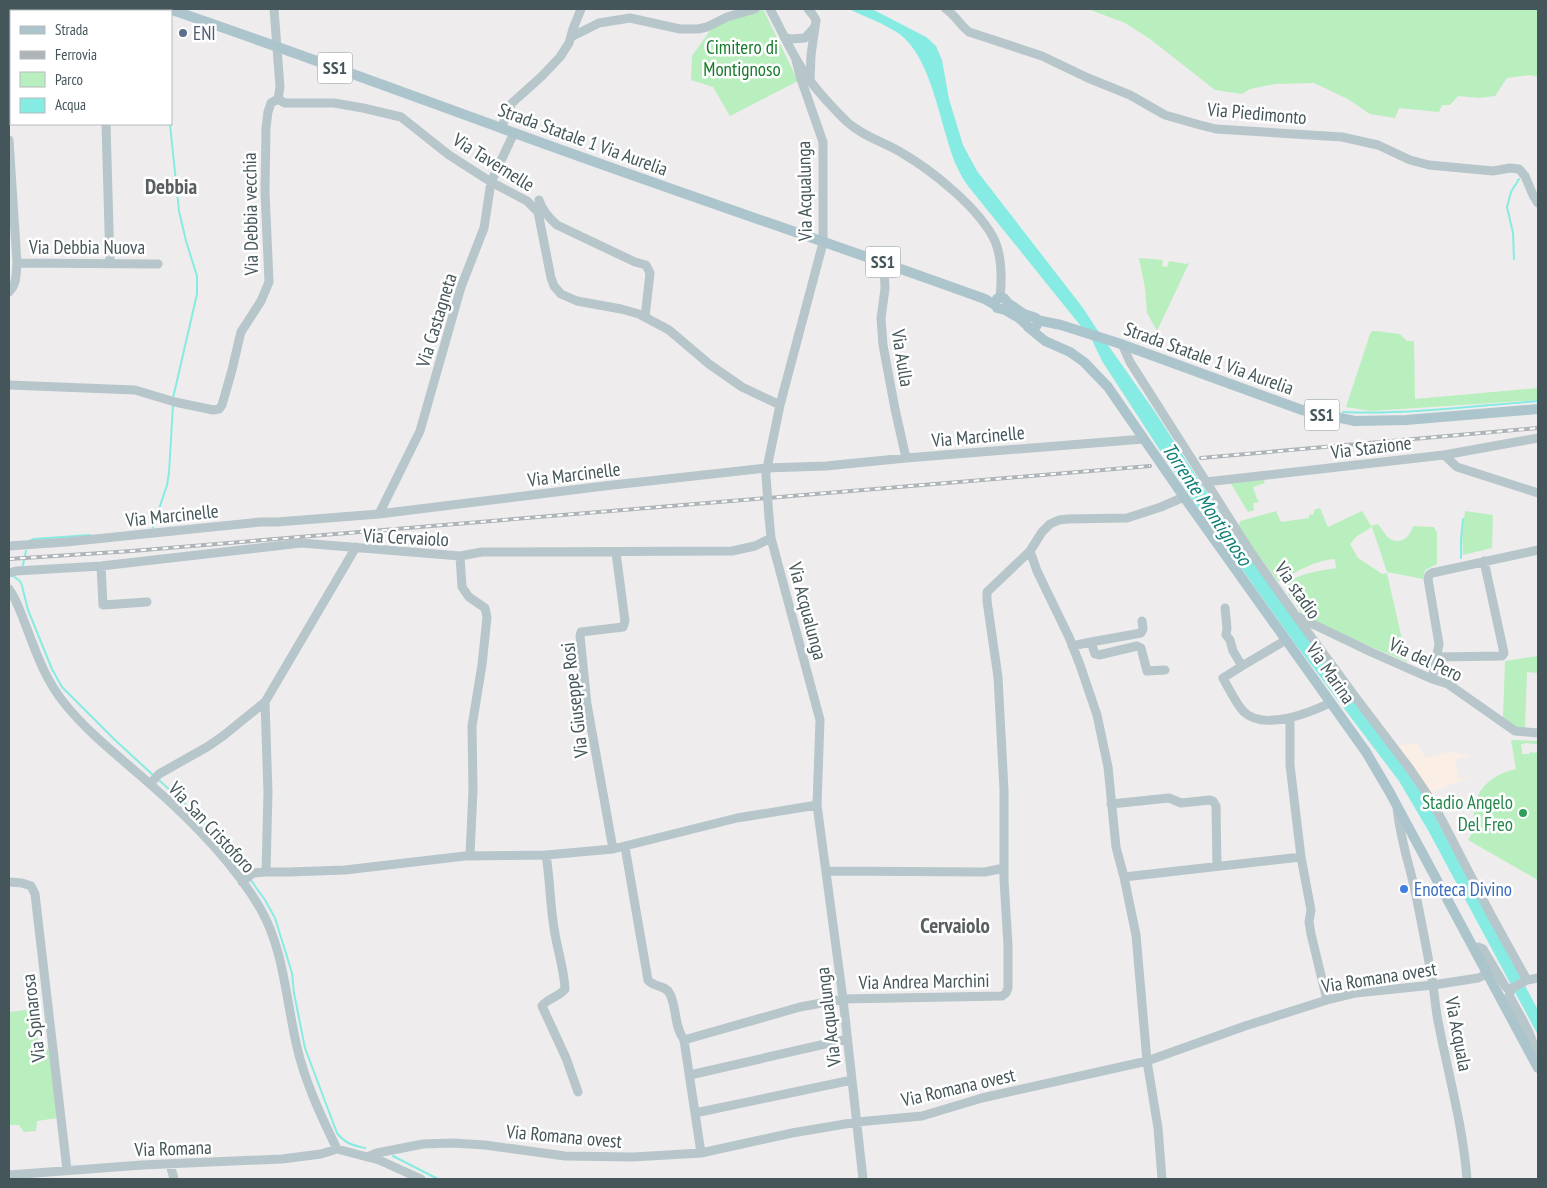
<svg xmlns="http://www.w3.org/2000/svg" width="1547" height="1188" font-family="'PT Sans Narrow',sans-serif">
	<style>
		.commercial { fill: #fbeee4 }
		.green { fill: #b9eebe }
		.water { fill: #86ebe2 }
		.lines { fill: none; stroke-linecap: round; stroke-linejoin: round }
		.stream { stroke: #86ebe2; stroke-width: 2 }
		.minor { stroke: #b7c6ca; stroke-width: 9 }
		.major { stroke: #acc5cc; stroke-width: 10 }
		.rail-casing { stroke: #aeb4b7; stroke-width: 4 }
		.rail { stroke: #fff; stroke-width: 2; stroke-dasharray: 5.5; stroke-linecap: butt }
		.minor-bridge { stroke: #b7c6ca; stroke-width: 9 }
		.service-dot { fill: #5c6f8a; stroke: #fff; stroke-width: 2 }
		.leisure-dot { fill: #2e9e5b; stroke: #fff; stroke-width: 2 }
		.shop-dot { fill: #3f7fe0; stroke: #fff; stroke-width: 2 }
		.labels { text-anchor: middle; stroke-width: 5; stroke-linejoin: round; paint-order: stroke }
		.shield { fill: #fff; stroke: #7d898c; stroke-width: 1 }
		.shield-label { font-size: 18px; font-weight: bold; fill: #45565a }
		.service-label { font-size: 19px; fill: #4e5e75; stroke: #fff; text-anchor: start }
		.park-label { font-size: 19px; fill: #167a2b; stroke: #fff }
		.street-label { font-size: 19px; fill: #45565a; stroke: #fff }
		.leisure-label { font-size: 19px; fill: #27864d; stroke: #fff; text-anchor: end }
		.shop-label { font-size: 19px; fill: #366cbe; stroke: #fff; text-anchor: start }
		.water-label { font-size: 20px; font-style: italic; fill: #0d8076; stroke: #fff }
		.quarter-label { font-size: 21px; font-weight: bold; fill: #595f61; stroke: #fff }
	</style>
	<rect width="100%" height="100%" fill="#efeced"/>
	<!-- commercial -->
	<path class="commercial" d="M1416,743L1426,758L1450,752L1470,755L1455,760L1458,779L1473,776L1429,793L1395,746Z"/>
	<!-- green -->
	<path class="green" d="M763,9L798,81L730,116L713,87L691,80L692,56L712,28L732,17Z
		M1088,9H1538V77L1530,75L1507,78L1495,96L1479,98L1458,96L1450,105H1442L1439,112L1399,108L1395,118L1370,114L1348,99L1314,83L1275,84L1250,89L1242,94L1215,90L1150,39L1125,23Z
		M1139,258L1163,260L1162,266L1167,267L1169,261L1187,264L1190,261L1157,331L1147,313L1145,288Z
		M1372,331H1376L1400,334L1407,341H1414L1415,399L1538,388V400L1371,411L1346,407L1370,334Z
		M1263,478L1265,483L1253,487L1257,499L1259,502L1253,503L1254,510L1248,512L1230,482Z
		M1320,508L1328,527L1362,511L1371,526L1378,524C1382,529 1386,537 1392,540C1403,544 1411,535 1413,526L1434,527L1437,533V564L1425,570L1423,579L1387,572L1372,527L1357,536L1350,544L1358,558L1382,574L1387,573L1407,662L1348,637L1300,613C1299,603 1289,599 1287,590C1282,575 1326,570 1336,568L1335,559C1315,560 1298,571 1280,581H1278L1244,537L1239,526L1240,521L1244,520L1276,511L1281,522L1309,518V515L1314,514V510Z
		M1465,511L1493,515L1492,548L1463,555L1462,535Z
		M1538,656V673L1527,672L1525,729L1517,728L1503,718L1505,661Z
		M1511,740L1538,741V744L1524,743V744H1521V747L1522,748V754H1529L1530,752L1538,753V880L1468,840L1475,827C1469,796 1486,776 1516,769Z
		M34,1009L39,1050L50,1049L58,1118L37,1121L36,1131L24,1132L19,1125H9V1012Z"/>
	<!-- water -->
	<path class="water" d="M849,9H872L926,37L936,46L942,60L949,99L963,145L977,171L1083,308L1096,328L1155,412L1233,533L1285,606L1423,794L1538,1010V1035L1429,832L1399,781L1296,645L1187,492L1102,361L1092,340L968,186C964,181 961,175 958,169C940,131 934,58 898,33C883,23 865,17 849,9Z"/>
	<g class="lines">
		<!-- stream -->
		<path class="stream" d="M142,11V9
			M170,124L179,211L186,241L197,276V294L173,398
			M1514,259L1513,233L1507,207L1511,192L1519,179
			M1343,412C1408,415 1474,406 1538,401
			M152,530L167,485L169,473L173,405
			M29,541L34,539L90,535
			M1461,558V539L1463,519
			M23,565L26,551
			M13,576L20,581L22,586L28,610L52,669L62,687L114,739L153,775
			M159,780L198,816L247,875
			M250,879L265,900L275,918L292,973L294,993L305,1048L337,1133C346,1144 352,1145 365,1148
			M393,1156L438,1179"/>
		<!-- minor -->
		<path class="minor" d="M274,9L280,87L278,99L285,103H334L363,108L401,117L449,155L491,182L527,201L538,212L551,278L554,286L561,294L577,301L621,309L639,314L669,330L709,364L742,387L780,405
			M770,9C783,33 794,60 811,82C821,95 834,109 846,121C862,136 884,142 902,153C933,171 980,209 995,241C1002,258 1002,279 1000,297
			M808,9L813,15L816,20L811,55L810,81
			M946,9C955,15 960,25 969,32L1042,56L1088,78L1130,95L1165,115L1200,125L1216,129L1342,137L1378,145L1410,160L1429,165L1493,171L1510,168L1519,169L1525,176L1533,195L1538,203
			M571,37L599,23L630,18L680,29H698L707,27L727,17L755,9
			M784,37L791,39L805,38L814,28
			M9,101H11
			M106,124L110,263
			M501,128L512,103L542,76L560,57L569,43L573,29L581,9
			M9,140L17,263C16,274 17,284 9,292
			M539,200C542,210 549,218 557,225L635,262L646,265L650,273L645,317
			M884,262L885,289L881,318L883,345L895,409L906,458
			M17,263L158,264
			M1122,344L1130,362L1158,406L1250,551L1296,616L1356,698L1410,769L1427,794L1443,822L1491,915L1527,980
			M9,385L135,390L175,402L213,410L219,409L222,405L232,370L239,340L241,332L261,301L269,282L265,191L266,128L268,112L271,103L278,99
			M1444,455L1457,467L1538,493
			M766,473L780,405L823,243V142L801,79L796,60
			M1206,482L1444,455L1538,438
			M379,514L420,431L461,287L484,228L491,182L514,133
			M769,517L771,538L820,720L817,805L843,999L863,1179
			M9,546L66,542L260,522H277L379,514L604,486L766,468L826,466L906,458L1144,439
			M1030,551L1037,571L1069,637L1080,665L1097,715L1108,767L1116,847L1124,877L1136,935L1147,1061L1158,1128L1162,1179
			M460,556L462,587L469,597L485,608L487,617L482,665L472,726L473,790L470,855
			M101,566L103,605L147,602
			M9,573L16,571L101,566L301,543L460,556L482,552L732,551L755,546L771,538
			M9,589C17,600 21,614 26,626C36,653 46,681 65,704C89,734 121,758 150,784C190,819 233,862 260,908C284,949 286,1001 297,1047C305,1082 321,1116 337,1149L379,1160L421,1179
			M1225,608L1227,628L1226,635L1230,640L1233,651L1242,666L1223,678C1228,687 1237,705 1244,712C1264,731 1309,713 1330,703
			M1298,617L1371,652L1432,679L1448,684L1515,731L1538,733
			M1091,642L1141,633L1143,629L1142,621
			M1072,646L1091,642L1095,654L1099,655L1137,646L1141,648L1147,671L1165,670
			M1437,657L1502,656L1504,653L1484,561
			M1242,666L1286,640
			M1432,679L1439,644L1428,579L1429,575L1432,573L1538,550
			M265,702L268,792L266,872
			M1290,718V765L1301,857L1311,910L1309,922L1311,934L1327,1000
			M150,784L159,774L207,747L223,736L265,702L356,547
			M1111,804L1169,798L1181,803L1210,800L1213,801L1216,806L1217,866
			M1397,806C1399,836 1410,866 1416,895C1422,925 1428,955 1433,985C1435,999 1436,1013 1439,1026C1449,1077 1463,1127 1467,1179
			M625,847L648,980C654,988 665,984 670,994C677,1008 674,1027 684,1040L701,1153
			M613,849L587,704L580,636L581,632L623,627L625,621L616,553
			M546,855C550,879 550,904 554,928C557,949 564,968 565,989C559,997 548,998 542,1006L566,1058L578,1092
			M826,871L985,872L1004,868
			M1124,877L1301,857
			M9,882L22,883L31,886L35,894L67,1170
			M242,882L253,873L266,872H289L345,870L465,856L546,855L613,849L737,818L817,805
			M1474,949L1478,947L1483,949L1505,986L1508,989L1512,988
			M1512,988L1509,995C1520,1017 1537,1039 1536,1064
			M1512,988L1527,980L1538,978
			M684,1040L800,1007L843,999L1002,996L1006,993L1008,988V945L1004,880V790L998,677L987,601V592L1030,551L1042,532L1050,524L1059,520L1068,519L1127,518L1161,507L1184,497
			M690,1075L847,1039
			M695,1113L852,1080
			M367,1157L377,1153L423,1144L453,1143L485,1145L565,1156L633,1157L701,1153L792,1133L857,1122L922,1116L982,1098L1147,1061L1245,1026L1327,1000L1356,993L1433,985L1478,978L1487,974
			M170,1164L174,1179
			M9,1175L142,1165L282,1159L321,1154L337,1149"/>
		<!-- major -->
		<path class="major" d="M169,9C281,47 391,88 501,128C662,187 824,241 985,299L995,305
			M1000,297L1004,298L1008,303L1024,314L1036,318C1040,323 1036,329 1030,328L1019,318L1005,310L997,308L995,303L997,299Z
			M1037,320L1061,325L1118,343L1302,410L1355,421L1406,420L1538,409
			M1028,327L1045,341L1070,352L1084,362L1108,387L1184,497L1366,752L1389,791L1538,1068"/>
		<defs>
			<path id="rail" d="M1201,458L1538,428
				M9,559L132,551L1150,466"/>
		</defs>
		<!-- rail casing -->
		<use href="#rail" class="rail-casing"/>
		<!-- rail -->
		<use href="#rail" class="rail"/>
		<!-- minor-bridge -->
		<path class="minor-bridge" d="M766,476L769,517"/>
	</g>
	<!-- markers -->
	<circle class="service-dot" cx="183" cy="33" r="5"/>
	<circle class="leisure-dot" cx="1523" cy="813" r="5"/>
	<circle class="shop-dot" cx="1404" cy="889" r="5"/>
	<g class="labels">
		<!-- shield labels -->
		<g class="shield">
			<rect x="317.5" y="52.5" width="35" height="31" rx="4"/>
			<rect x="865.5" y="246.5" width="35" height="31" rx="4"/>
			<rect x="1304.5" y="399.5" width="35" height="31" rx="4"/>
		</g>
		<g class="shield-label">
			<text x="335" y="74">SS1</text>
			<text x="883" y="268">SS1</text>
			<text x="1322" y="421">SS1</text>
		</g>
		<!-- service labels -->
		<g class="service-label">
			<text x="193" y="40">ENI</text>
		</g>
		<!-- park labels -->
		<g class="park-label">
			<text x="742" y="54">Cimitero di<tspan x="742" dy="22">Montignoso</tspan></text>
		</g>
		<!-- street labels -->
		<g class="street-label">
			<text transform="translate(1257 113) rotate(5)" y="7">Via Piedimonto</text>
			<text transform="translate(583 139) rotate(20)" y="7">Strada Statale 1 Via Aurelia</text>
			<text transform="translate(494 162) rotate(32)" y="7">Via Tavernelle</text>
			<text transform="translate(804 191) rotate(-91)" y="7">Via Acqualunga</text>
			<text transform="translate(250 214) rotate(-91)" y="7">Via Debbia vecchia</text>
			<text x="87" y="254">Via Debbia Nuova</text>
			<text transform="translate(436 320) rotate(-73)" y="7">Via Castagneta</text>
			<text transform="translate(903 358) rotate(81)" y="7">Via Aulla</text>
			<text transform="translate(1209 358) rotate(20)" y="7">Strada Statale 1 Via Aurelia</text>
			<text transform="translate(978 436) rotate(-5)" y="7">Via Marcinelle</text>
			<text transform="translate(1371 447) rotate(-7)" y="7">Via Stazione</text>
			<text transform="translate(574 474) rotate(-7)" y="7">Via Marcinelle</text>
			<text transform="translate(172 515) rotate(-6)" y="7">Via Marcinelle</text>
			<text transform="translate(406 537) rotate(3)" y="7">Via Cervaiolo</text>
			<text transform="translate(1298 590) rotate(55)" y="7">Via stadio</text>
			<text transform="translate(808 611) rotate(75)" y="7">Via Acqualunga</text>
			<text transform="translate(1426 659) rotate(25)" y="7">Via del Pero</text>
			<text transform="translate(1331 673) rotate(55)" y="7">Via Marina</text>
			<text transform="translate(574 700) rotate(-97)" y="7">Via Giuseppe Rosi</text>
			<text transform="translate(212 827) rotate(47)" y="7">Via San Cristoforo</text>
			<text transform="translate(1379 977) rotate(-9)" y="7">Via Romana ovest</text>
			<text transform="translate(924 981) rotate(-1)" y="7">Via Andrea Marchini</text>
			<text transform="translate(828 1017) rotate(-97)" y="7">Via Acqualunga</text>
			<text transform="translate(33 1018) rotate(-97)" y="7">Via Spinarosa</text>
			<text transform="translate(1459 1034) rotate(79)" y="7">Via Acquala</text>
			<text transform="translate(958 1087) rotate(-13)" y="7">Via Romana ovest</text>
			<text transform="translate(564 1136) rotate(5)" y="7">Via Romana ovest</text>
			<text transform="translate(173 1148) rotate(-2)" y="7">Via Romana</text>
		</g>
		<!-- leisure labels -->
		<g class="leisure-label">
			<text x="1513" y="809">Stadio Angelo<tspan x="1513" dy="22">Del Freo</tspan></text>
		</g>
		<!-- shop labels -->
		<g class="shop-label">
			<text x="1414" y="896">Enoteca Divino</text>
		</g>
		<!-- water labels -->
		<g class="water-label">
			<text transform="translate(1207 504) rotate(56)" y="7">Torrente Montignoso</text>
		</g>
		<!-- quarter labels -->
		<g class="quarter-label">
			<text x="171" y="194">Debbia</text>
			<text x="955" y="933">Cervaiolo</text>
		</g>
	</g>
	<!-- border -->
	<rect width="1547" height="1188" fill="none" stroke="#45565a" stroke-width="20"/>
	<!-- legend -->
	<rect x="10" y="10" width="162" height="115" fill="#ffffff" stroke="#b5bbbd"/>
	<rect x="20" y="26" width="25" height="8" fill="#acc5cc" stroke="#b5bbbd"/>
	<text x="55" y="35" font-size="15" fill="#45565a">Strada</text>
	<rect x="20" y="51" width="25" height="8" fill="#aeb4b7" stroke="#b5bbbd"/>
	<text x="55" y="60" font-size="15" fill="#45565a">Ferrovia</text>
	<rect x="20" y="72" width="25" height="15" fill="#b9eebe" stroke="#b5bbbd"/>
	<text x="55" y="85" font-size="15" fill="#45565a">Parco</text>
	<rect x="20" y="98" width="25" height="15" fill="#86ebe2" stroke="#b5bbbd"/>
	<text x="55" y="110" font-size="15" fill="#45565a">Acqua</text>
</svg>
